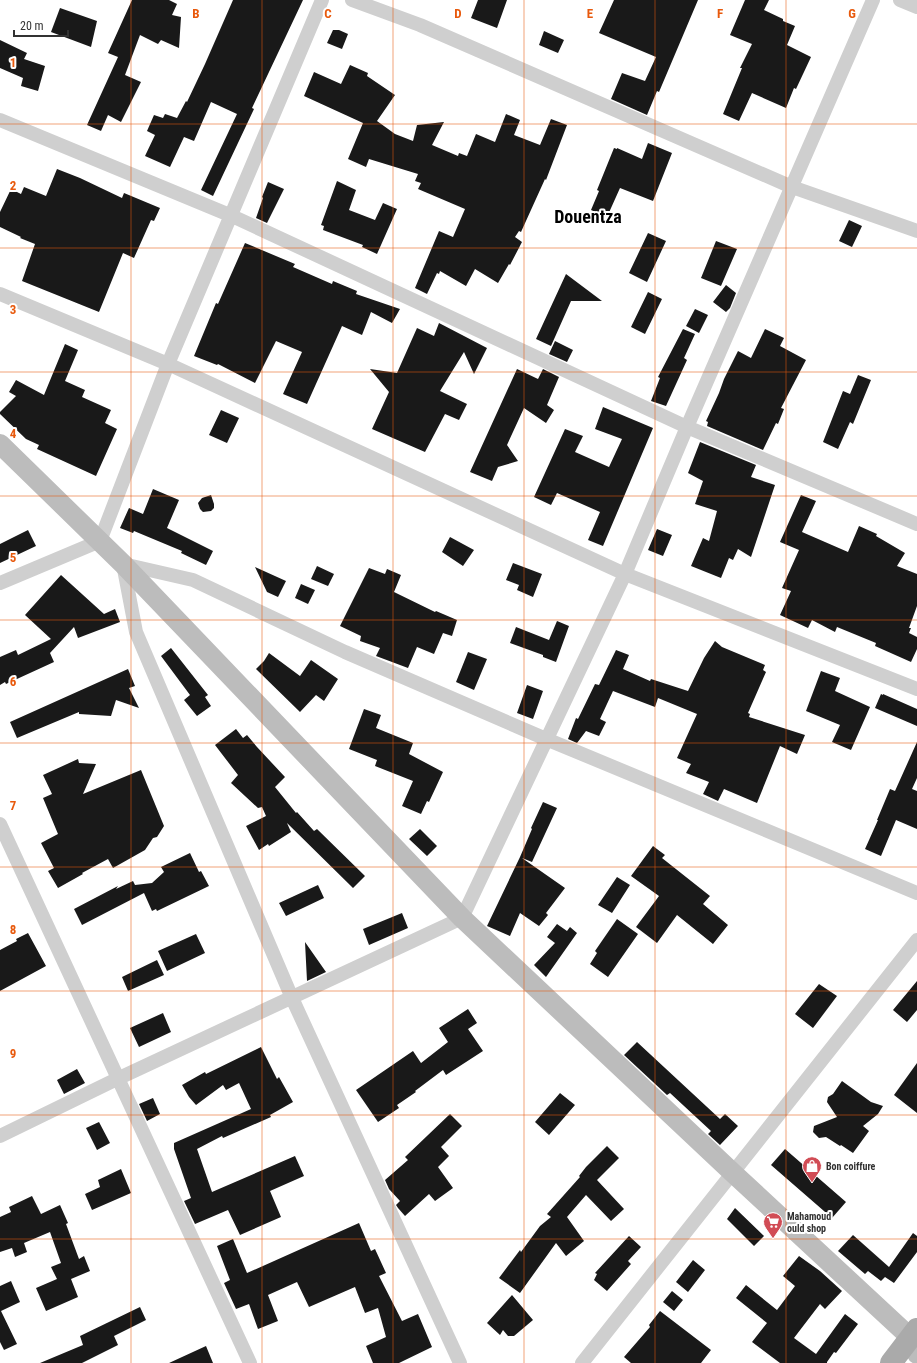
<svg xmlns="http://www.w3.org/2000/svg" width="917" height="1363" font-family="'Roboto Condensed',sans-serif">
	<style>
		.building { fill: #191919 }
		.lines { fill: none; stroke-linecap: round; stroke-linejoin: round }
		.street { stroke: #cfcfcf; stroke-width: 14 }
		.secondary { stroke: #bcbcbc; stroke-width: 20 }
		.primary { stroke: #aaa; stroke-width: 22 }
		.grid { fill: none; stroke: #e8590c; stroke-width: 1; stroke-opacity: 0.55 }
		.labels { text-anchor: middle; stroke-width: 4; stroke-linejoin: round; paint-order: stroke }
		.poi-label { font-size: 10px; font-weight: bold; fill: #323232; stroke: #fff; text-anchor: start }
		.town-label { font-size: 18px; font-weight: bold; fill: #000; stroke: #fff }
		.grid-label { font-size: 13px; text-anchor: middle; font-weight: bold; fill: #e8590c; stroke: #fff; stroke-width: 4; stroke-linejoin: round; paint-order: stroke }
	</style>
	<rect width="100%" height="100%" fill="#fff"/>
	<!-- building -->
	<path class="building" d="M132,0H169L177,4L172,15L181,17L179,48L161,40L158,44L140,35L125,75L141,82L121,122L108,115L101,131L87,125L118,57L108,53Z
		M233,0H303L252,108L254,109L213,196L201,190L237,114L211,102L194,141L184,137L170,167L145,156L155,135L147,131L154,115L163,118L165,114L177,118L186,101L187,102L205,64Z
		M478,0H507L497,28L471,18Z
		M614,0H698L659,92L657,91L647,115L611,99L622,73L645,81L656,57L599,33Z
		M745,0H769L764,10L783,19V21L795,26L787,45L811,57L796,89L794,88L786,108L752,93L739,121L723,114L742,68H740L752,44L730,35Z
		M60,8L97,21L91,47L51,32Z
		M333,30H339L348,34L342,49L327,43Z
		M544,31L564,40L558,53L539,45Z
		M0,40L27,53L24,59L45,66L38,91L21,86L23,78L0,68Z
		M350,65L368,73L367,76L395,95L377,121L395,134L413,141L417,125L444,122L432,145L458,156L459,153L467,156L476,134L495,142L506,114L520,120L514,135L540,145L551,119L567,125L546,180L545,179L521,232L519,231L515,237L522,242L510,265L509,264L498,283L475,269L466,286L440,271L439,274L437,273L427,294L415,288L439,231L453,237L465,209L418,189L421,183L415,181L418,174L369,159L366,167L348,159L363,123L304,96L314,72L341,84Z
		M648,143L672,153L653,201L620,188L607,217L591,210L599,191L597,190L614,148L617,149V148L642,159Z
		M57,169L80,178L122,198L124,193L160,208L154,221L151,220L134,258L123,253L99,312L22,281L35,244L20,238L21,237L0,227V212L11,189L21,194L24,187L46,196Z
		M337,181L356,190L349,210L375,220L383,203L397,209L377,254L362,247L363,245L323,230L324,226L321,225Z
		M268,182L284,189L267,223L256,218L263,198L262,197Z
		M849,220L862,226L852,247L839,241Z
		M648,233L666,241L647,282L629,273Z
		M716,241L737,249L721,286L701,278Z
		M245,243L295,264L293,267L332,284L333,281L357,291L356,294L400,309L392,323L371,312L362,335L342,326L307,404L283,394L302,352L276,341L255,383L218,364L217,365L194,356L216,303L218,304Z
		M566,274L602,301H571L551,346L536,339Z
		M726,285L736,293L730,308L726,312L713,302Z
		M648,292L662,299L645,334L631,327Z
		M695,309L708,315L699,333L686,326Z
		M439,323L487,348L474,374L464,352L440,391L467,404L459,420L445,414L425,452L372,429L389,392L370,369L397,373L417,328L434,336Z
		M683,329L695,334L684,358L687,360L666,406L651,401L660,378L658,377Z
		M765,329L784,338L780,346L806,360L781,408L784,409L778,424L776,423L763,450L707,426L708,422L706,421L719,393L724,379L738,351L751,358Z
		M555,341L573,350L567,362L549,354Z
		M65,344L78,350L65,381L85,390L82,397L111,410L105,423L117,429L96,476L37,449L39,445L26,439L0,414V412L16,396L9,392L16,380L44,395Z
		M517,369L538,379L543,369L559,377L547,405L554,410L546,423L524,408L507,445L518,461L498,467L492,481L470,472Z
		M858,375L871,380L853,424L850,422L838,449L823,442L843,391L850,394Z
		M603,407L653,428L603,546L588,540L600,512L557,493L551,505L534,497L565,429L583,436L575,452L609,467L622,439L595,429Z
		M221,410L239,418L227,443L209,435Z
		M700,442L756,465L751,477L775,485L751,557L738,549L733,560L729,558L721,578L691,566L703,538L709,541L717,511L695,504L703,481L688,473Z
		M153,489L179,500L167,528L213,551L206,565L181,553L182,551L134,531L133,533L120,528L129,508L143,514Z
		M211,495L214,504V508L211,511L203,512L200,509L198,503L202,498Z
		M801,495L816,501L802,532L848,552L859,526L877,534L876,536L905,553L897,566L917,574V606L909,628H911L909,633L917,637V649L911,662L875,646L876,643L837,627L835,632L812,620L808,628L780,615L791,591L782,588L799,550L780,542Z
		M657,529L672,535L663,556L648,550Z
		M28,530L36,546L0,563V544Z
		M450,537L474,550L463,566L442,552Z
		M513,563L542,574L533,597L517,590L519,585L506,580Z
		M317,566L334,574L328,586L311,579Z
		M255,567L286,581L278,597L267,592Z
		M369,568L385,574L387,569L401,575L394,592L435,612L436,611L457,620L452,636L443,633L434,654L417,647L408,668L376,656L380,648L360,641L361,636L340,626Z
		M61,575L104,614L115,609L120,622L78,638L74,627L50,653L54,662L6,684L5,682L0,685V657L16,650L18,655L51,639L25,615Z
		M301,584L315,590L308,604L295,598Z
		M557,621L569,626L556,662L543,657V655L510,643L516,627L549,640Z
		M715,641L722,647L765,665L763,670L766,672L748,713L750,714L749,717L805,735L797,754L780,746L757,803L724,789L718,801L703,794L709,782L686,773L691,764L677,758L697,714L658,698L655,707L613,691L600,719L606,722L599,736L586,731L577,743L568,739L576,718L578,719L595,684L599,685L616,650L629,655L623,669L650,681L651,679L688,691L704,658Z
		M171,648L208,695L205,697L211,706L197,716L184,700L190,695L161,656Z
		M468,652L487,659L474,690L456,682Z
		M269,653L300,676L311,660L338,679L324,701L316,695L300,712L256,669L264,661Z
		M128,669L135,686L129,688L139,708L116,700L111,716L79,714V712L17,738L10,722Z
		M821,671L840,678L835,691L870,707L851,750L832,742L840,725L806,711Z
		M527,685L543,691L533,719L517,713Z
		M881,694L883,695V694L917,709V726L875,708Z
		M364,709L381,715L376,728L413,743L409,754L443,772L429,802L427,801L421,814L402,806L413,781L375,766L377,760L349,749Z
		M236,729L243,738L247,735L257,747L285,777L275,787L296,813L297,812L314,831L317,829L365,876L353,888L287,823L291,832L269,846L268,844L259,850L246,826L266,816L262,807L258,808L231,783L238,775L215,745Z
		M917,742V778L912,789L917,791V829L896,820L881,856L865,849L878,820H877L890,789L895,791Z
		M78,759L79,763L96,764L83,794L141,770L164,826L157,837L153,838L145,850L113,868L108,859L82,873L83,874L58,888L48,871L54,868L41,843L58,834L43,798L52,794L43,775Z
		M543,802L557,808L532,862L522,858L565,888L546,913L548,915L539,926L520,913L510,936L487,926L520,857L532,829L531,828Z
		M420,829L437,846L427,856L409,839Z
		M653,846L665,855L662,858L710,896L703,904L728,925L713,944L677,915L657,943L636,927L659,896L631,876Z
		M190,853L199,872L201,871L209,886L157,911L156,909L152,911L144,893L82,925L74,909L118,886L116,889L133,881L135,885L152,883L164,872L161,867Z
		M617,877L630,885L612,913L598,905Z
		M318,885L324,898L286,916L279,903Z
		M402,913L408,928L369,945L363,929Z
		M617,919L638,934L608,977L590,964L597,953L595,951Z
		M557,924L567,931L570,927L577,933L546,977L534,965L555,943L547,937Z
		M28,933L46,966L0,991V950L17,941L16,939Z
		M196,934L205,953L167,971L158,951Z
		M305,942L326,972L307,981Z
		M157,960L164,975L128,991L122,977Z
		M917,981V1010L907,1022L893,1010Z
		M819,984L837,996L813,1028L795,1014Z
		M468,1009L477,1023L468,1029L483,1051L446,1075L443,1070L415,1091L416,1092L397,1105L399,1108L378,1122L356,1090L413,1051L421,1063L448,1042L439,1028Z
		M163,1013L171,1032L139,1047L130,1028Z
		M637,1042L720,1119L725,1114L738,1126L720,1145L708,1134L711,1131L670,1093L667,1095L624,1055Z
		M261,1047L277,1079L279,1077L293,1102L270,1115L271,1117L223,1138L222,1136L197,1149L212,1192L295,1156L304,1176L270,1191L281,1217L240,1235L228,1210L195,1224L184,1201L191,1198L174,1149V1143L251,1109L239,1083L226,1090L223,1085L196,1105L189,1097L182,1085L205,1072L206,1074Z
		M917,1063V1113L894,1095Z
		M77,1069L85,1083L64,1094L57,1080Z
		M842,1081L871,1102L883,1106L878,1114L863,1126L869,1131L853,1153L841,1145L840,1146L826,1137L819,1138L813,1132L814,1126L837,1117L827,1102L828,1097L833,1094Z
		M560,1093L575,1105L549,1135L535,1122Z
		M153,1098L160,1114L147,1121L139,1104Z
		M450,1114L462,1126L441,1147L449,1156L438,1167L453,1188L435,1201L429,1194L405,1216L398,1208L396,1205L400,1201L389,1189L385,1180L408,1160L405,1157Z
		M99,1122L110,1143L97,1150L86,1128Z
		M607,1146L619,1158L597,1180L624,1209L611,1221L586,1195L567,1217L584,1241L566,1256L556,1243L520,1293L499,1278L520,1250L521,1252L540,1226L551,1217L547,1214L580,1177L579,1176L586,1167Z
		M785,1149L846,1202L832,1218L771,1165Z
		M121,1169L131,1193L92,1210L85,1194L100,1187L98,1180Z
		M32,1196L41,1214L60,1205L68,1223L66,1224L79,1259L84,1256L90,1271L71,1279L78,1297L46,1311L36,1288L57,1279L51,1267L61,1263L50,1232L24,1243L27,1252L15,1257L12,1248L0,1252V1217L11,1212L9,1207Z
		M735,1208L764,1236L754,1246L727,1219Z
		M359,1223L371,1251L375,1249L386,1273L379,1276L402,1321L418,1314L432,1347L399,1363H373L366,1346L386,1337L378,1308L365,1313L355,1287L309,1307L297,1282L268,1295L278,1321L258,1329L249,1304L236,1309L224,1283L230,1280L217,1246L233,1239L247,1273Z
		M913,1233L917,1236V1252L894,1283L885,1277L881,1281L868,1271L865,1274L838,1251L853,1235L889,1267Z
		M629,1236L641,1247L628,1261L631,1264L607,1291L594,1280L597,1274L595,1273Z
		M799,1256L820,1271L842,1291L825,1309L820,1304L794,1338L816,1354L845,1314L858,1324L836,1353L834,1352L827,1362V1363H780L752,1342L767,1323L736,1298L746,1285L777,1310L795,1286L783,1276Z
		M693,1260L705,1270L688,1292L676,1282Z
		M11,1281L20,1302L1,1311L17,1344L4,1350L0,1342V1286Z
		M672,1291L683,1300L674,1311L663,1302Z
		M512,1295L533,1320L514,1336H508L503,1330L500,1335L487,1323Z
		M140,1307L146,1320L114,1336L118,1345L82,1363H40L83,1345L80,1336Z
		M660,1311L711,1350L701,1363H631L624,1357L650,1327L649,1325Z
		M206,1346L213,1363H169Z"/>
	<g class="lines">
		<!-- street -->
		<path class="street" d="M352,0L420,25L792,187L917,231
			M900,0L917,7
			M0,120L232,216L687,427L917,524
			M0,294L168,364L625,574L917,689
			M0,583L100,541L168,364L322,0
			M0,824L250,1363
			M0,1136L117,1079L462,918L625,574L687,427L873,0
			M460,1363L292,998L136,632L123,564L193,580L345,652L546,739L917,893
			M582,1363L917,940"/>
		<!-- secondary -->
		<path class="secondary" d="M0,444L123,564L462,918L733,1173L911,1338L917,1354"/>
		<!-- primary -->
		<path class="primary" d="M891,1363L917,1329"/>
	</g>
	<!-- grid -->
	<path class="grid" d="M131,0V1363M262,0V1363M393,0V1363M524,0V1363M655,0V1363M786,0V1363M0,124H917M0,248H917M0,372H917M0,496H917M0,620H917M0,743H917M0,867H917M0,991H917M0,1115H917M0,1239H917"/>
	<!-- icons -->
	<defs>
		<symbol id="shop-pin" viewBox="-11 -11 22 30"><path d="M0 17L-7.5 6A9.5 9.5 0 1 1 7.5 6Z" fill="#d14c55" stroke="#fff"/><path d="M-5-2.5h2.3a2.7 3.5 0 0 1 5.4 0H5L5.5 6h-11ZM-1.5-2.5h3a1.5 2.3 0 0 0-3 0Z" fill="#fff"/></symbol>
		<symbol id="supermarket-pin" viewBox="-11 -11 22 30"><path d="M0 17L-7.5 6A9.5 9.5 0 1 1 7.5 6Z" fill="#d14c55" stroke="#fff"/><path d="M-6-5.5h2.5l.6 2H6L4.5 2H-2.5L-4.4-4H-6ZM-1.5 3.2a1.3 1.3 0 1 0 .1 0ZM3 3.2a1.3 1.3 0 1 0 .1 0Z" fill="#fff"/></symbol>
	</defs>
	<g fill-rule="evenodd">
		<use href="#shop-pin" x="801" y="1155" width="22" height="30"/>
		<use href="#supermarket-pin" x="762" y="1211" width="22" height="30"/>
	</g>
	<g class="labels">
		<!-- poi labels -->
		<g class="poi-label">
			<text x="826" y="1170">Bon coiffure</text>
			<text x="787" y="1220">Mahamoud<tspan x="787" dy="12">ould shop</tspan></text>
		</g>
		<!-- town labels -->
		<g class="town-label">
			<text x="588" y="223">Douentza</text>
		</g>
	</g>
	<g class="grid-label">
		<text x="196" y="18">B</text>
		<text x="328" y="18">C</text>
		<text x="458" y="18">D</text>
		<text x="590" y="18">E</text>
		<text x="720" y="18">F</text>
		<text x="852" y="18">G</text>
		<text x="13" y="67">1</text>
		<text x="13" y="190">2</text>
		<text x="13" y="314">3</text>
		<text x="13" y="438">4</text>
		<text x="13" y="562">5</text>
		<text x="13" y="686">6</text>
		<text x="13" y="810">7</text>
		<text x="13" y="934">8</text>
		<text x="13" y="1058">9</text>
	</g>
	<!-- scale -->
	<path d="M14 30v6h54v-6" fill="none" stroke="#323232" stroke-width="2"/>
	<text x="20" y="30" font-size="12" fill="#323232" stroke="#ffffff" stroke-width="3" paint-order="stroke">20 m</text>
</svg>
